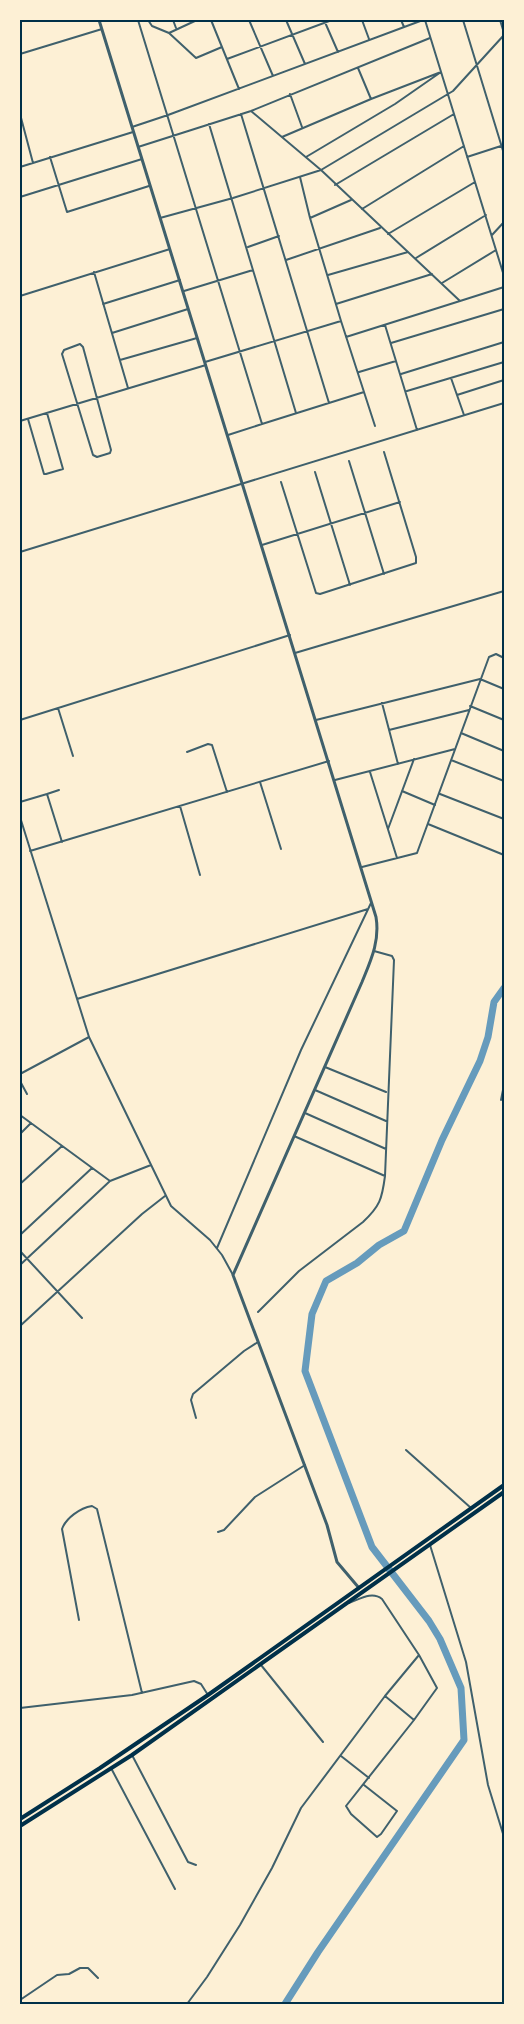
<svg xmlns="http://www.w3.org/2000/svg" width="524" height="2024" font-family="'Fira Sans Condensed',sans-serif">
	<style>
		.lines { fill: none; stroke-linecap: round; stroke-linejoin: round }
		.river { stroke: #669bbc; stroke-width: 7 }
		.minor { stroke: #3f606c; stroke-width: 2 }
		.tertiary { stroke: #3f606c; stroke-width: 3 }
		.trunk { stroke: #003049; stroke-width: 4 }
		.neatline { fill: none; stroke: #003049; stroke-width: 2 }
	</style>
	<rect width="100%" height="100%" fill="#fdf0d5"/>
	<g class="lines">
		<!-- river -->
		<path class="river" d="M285,2004L318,1952L464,1740L461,1688L440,1639L429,1621L372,1547L305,1371L312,1314L326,1281L357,1263L379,1245L404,1231L442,1140L480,1061L488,1037L494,1002L504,988"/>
		<!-- minor -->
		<path class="minor" d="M138,20L262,424L364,392
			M148,20L152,26L169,33
			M173,20L176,28
			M197,20L169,33L196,58L222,47
			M211,20L239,89
			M249,20L273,76
			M286,20L305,64
			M324,20L338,52
			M362,20L369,39
			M401,20L404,27
			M425,20L504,276
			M463,20L504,154
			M500,20L504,33
			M20,54L102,29
			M227,59L332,20
			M358,68L371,99
			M290,94L302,127
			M251,111L321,170L460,301L504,287
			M20,114L33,163
			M241,114L329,403
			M209,124L296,413
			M132,127L168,115L423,20
			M282,137L371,99L441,72L395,104L306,157
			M138,147L251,111L430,38
			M50,157L67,212L149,186
			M467,157L504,145
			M20,167L133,132
			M300,177L310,218
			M335,185L454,114
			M20,197L142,159
			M362,209L464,146
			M160,218L233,198L321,170L453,91L504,35
			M388,234L475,182
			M492,235L504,222
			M248,247L279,236
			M416,258L486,215
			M286,260L380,228
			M94,272L128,388
			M328,275L408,252
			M442,283L496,250
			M184,291L253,270
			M20,296L170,249
			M103,304L180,280
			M336,304L432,274
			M341,321L375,426
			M385,325L417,430
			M112,333L188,309
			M346,337L460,301
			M391,343L504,309
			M80,344L83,347L111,450L110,453L97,457L93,455L62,354L64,350Z
			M120,360L197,338
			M205,362L341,321L310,218L351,200
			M359,372L396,361
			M401,374L504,342
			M451,378L464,415
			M407,391L504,362
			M457,395L504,380
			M28,419L44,474H46L63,469L47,413
			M20,421L206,365
			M228,435L262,424
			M349,461L384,574
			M315,472L350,585
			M281,482L316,593L320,594L416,563V557L384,452
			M262,545L400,502
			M20,552L504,403
			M20,630V633
			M295,653L504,591
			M382,703L398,764
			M470,706L504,720
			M58,708L73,756
			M20,720L290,635
			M316,720L480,679L504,689
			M389,730L469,710
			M461,733L504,751
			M187,752L208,744L212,745L227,792
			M451,760L504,781
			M370,772L397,858
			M335,780L455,749
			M260,782L281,849
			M402,791L435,805
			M47,794L59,790
			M440,794L504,819
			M20,802L47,794L62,842
			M180,806L200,875
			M20,817L89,1037L171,1206L210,1240L222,1255L233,1275
			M428,824L504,855
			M388,829L414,759
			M30,851L329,761
			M362,867L417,853L489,657L496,654L504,658
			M77,999L368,909
			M325,1067L386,1092
			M20,1074L89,1037
			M20,1081L27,1094
			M315,1090L386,1121
			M501,1100L504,1085
			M305,1113L386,1149
			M20,1115L110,1181L151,1165
			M20,1134L31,1123
			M294,1136L385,1176
			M20,1184L62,1146
			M20,1235L92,1168
			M217,1248L301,1050L371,903
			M20,1251L82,1318
			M20,1265L110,1181
			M258,1312L299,1271L363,1222C380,1206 382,1199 385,1176L394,960L392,956L374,951
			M20,1326L142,1214L165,1196
			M20,1380V1386
			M196,1418L191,1400L193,1394L244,1351L258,1342
			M406,1450L471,1508
			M218,1532L224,1530L255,1497L305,1465
			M430,1545L466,1662L488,1785L504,1837
			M349,1603C360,1599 372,1591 382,1599L419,1655L437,1688L414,1720L346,1806L351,1814L377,1837L381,1834L397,1811L364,1785
			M79,1620L62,1529C66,1518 80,1508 92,1506L97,1509L142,1693
			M261,1665L323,1742
			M385,1696L414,1720
			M20,1708L132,1695L194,1681L201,1684L208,1695
			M132,1755L188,1862L196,1865
			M341,1756L369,1778
			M111,1768L175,1889
			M20,2000L57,1975L69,1974L80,1968H88L98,1978
			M187,2004L207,1977L240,1925L272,1868L301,1808L385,1696L419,1655"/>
		<!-- tertiary -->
		<path class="tertiary" d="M99,20L376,917C380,941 371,960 362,982L233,1275L327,1525L337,1562L359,1588"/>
		<!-- trunk -->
		<path class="trunk" d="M20,1819L100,1768L208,1695L504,1485
			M20,1826L132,1755L504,1492"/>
	</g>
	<!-- border -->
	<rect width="524" height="2024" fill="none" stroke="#fdf0d5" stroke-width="42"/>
	<rect x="21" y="21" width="482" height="1982" class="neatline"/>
</svg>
